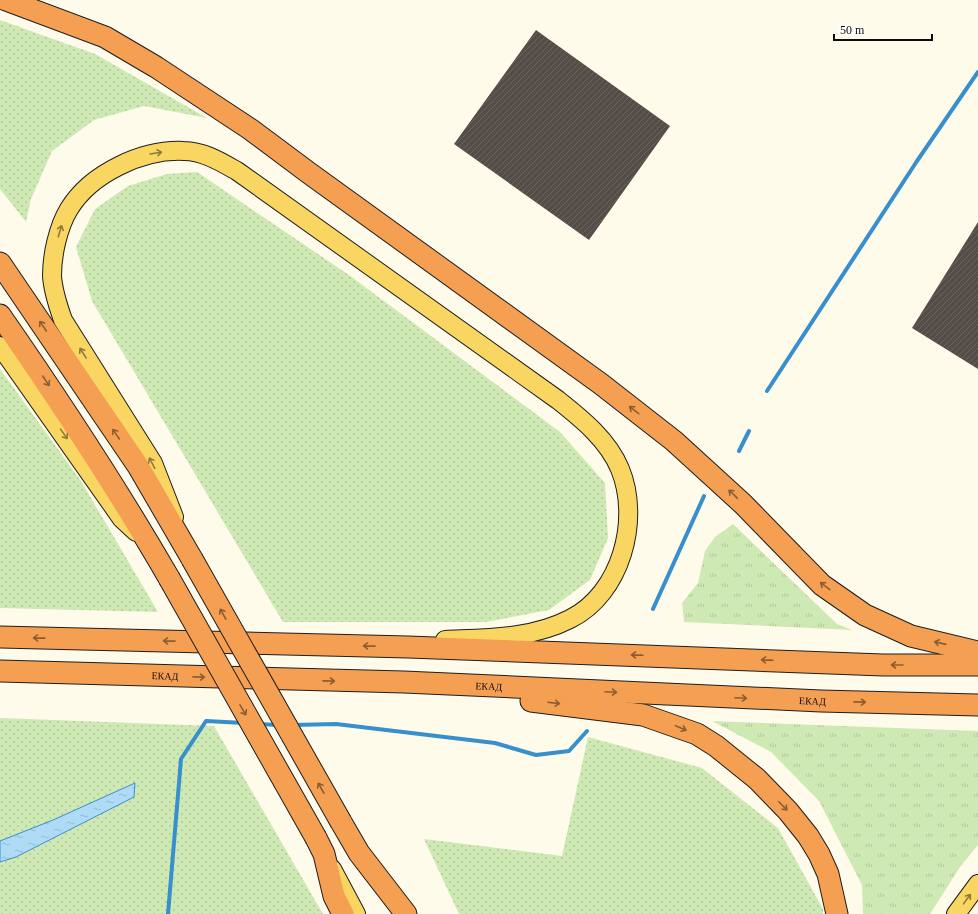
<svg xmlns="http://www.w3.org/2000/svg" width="978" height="914" font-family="'Times New Roman',serif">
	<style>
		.grass { fill: url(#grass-dots) }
		.park { fill: url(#park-tufts) }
		.water { fill: url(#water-ripples); stroke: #378fce }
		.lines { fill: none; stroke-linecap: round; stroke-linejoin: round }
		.stream { stroke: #378fce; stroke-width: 4 }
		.building { fill: url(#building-hatch) }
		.major-casing { stroke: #1d1d1d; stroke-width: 20 }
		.highway-casing { stroke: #1d1d1d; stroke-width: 23 }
		.major { stroke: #f9d661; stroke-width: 18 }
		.highway { stroke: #f59f53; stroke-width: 21 }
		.highway-bridge-casing { stroke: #1d1d1d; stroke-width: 23; stroke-linecap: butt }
		.highway-bridge { stroke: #f59f53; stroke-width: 21 }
		.oneway { stroke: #8e7b3b }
		.oneway2 { stroke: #8c5d33 }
		.labels { text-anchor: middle; stroke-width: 4; stroke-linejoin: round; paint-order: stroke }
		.street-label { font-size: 10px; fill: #0c0c0c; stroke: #fff }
	</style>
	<defs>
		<pattern id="grass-dots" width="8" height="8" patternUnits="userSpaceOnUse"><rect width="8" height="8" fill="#cfe9b5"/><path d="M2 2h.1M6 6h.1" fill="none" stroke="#b1c79a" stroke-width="1.8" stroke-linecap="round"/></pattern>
		<pattern id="park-tufts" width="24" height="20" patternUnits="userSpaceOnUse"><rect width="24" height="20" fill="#cfe9b5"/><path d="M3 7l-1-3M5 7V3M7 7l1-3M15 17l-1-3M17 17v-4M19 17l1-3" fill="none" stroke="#b1c79a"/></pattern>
		<pattern id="water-ripples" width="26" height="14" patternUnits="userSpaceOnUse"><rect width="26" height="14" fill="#b0dbf6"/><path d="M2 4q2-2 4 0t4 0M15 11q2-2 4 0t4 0" fill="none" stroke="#96bbd2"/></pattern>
		<pattern id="building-hatch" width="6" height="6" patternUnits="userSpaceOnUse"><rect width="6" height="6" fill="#554d48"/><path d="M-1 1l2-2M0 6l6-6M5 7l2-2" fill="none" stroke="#68625e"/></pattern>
	</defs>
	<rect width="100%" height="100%" fill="#fffbeb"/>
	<!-- grass -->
	<path class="grass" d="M0,20L95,54L207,118L144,106L94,120L52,151L31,199L26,222L0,189Z
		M197,172L349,275L560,432L605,483L608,538L590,580L549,610L486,622H283L92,301L76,247L95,209L128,186L167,174Z
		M0,369L81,481L158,612L0,608Z
		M0,718L214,726L323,914H0Z
		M588,737L702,768L778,828L823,909V914H459L424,839L562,856Z"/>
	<!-- park -->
	<path class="park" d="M733,524L837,624L852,630L684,622L682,603L698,583L705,551L715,537Z
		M712,721L978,731V845L960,867L930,914H863L862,885L819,801L771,752Z"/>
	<!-- water -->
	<path class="water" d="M135,783L134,797L16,857L0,862V841L53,820Z"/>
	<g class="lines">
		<!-- stream -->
		<path class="stream" d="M767,391L917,161L978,72
			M739,451L749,431
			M653,609L704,496
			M259,724L278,725
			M293,725L336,724L495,743L536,755L569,751L587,731
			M168,914L181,759L206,721L244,723"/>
	</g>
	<!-- building -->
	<path class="building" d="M536,30L670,126L589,240L454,144Z
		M978,222V369L912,328Z"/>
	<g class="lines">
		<defs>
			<path id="major" d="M0,346L122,519L136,532
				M174,517L153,463L63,320C58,306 53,291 52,276C52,255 58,227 69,209C91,173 143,149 184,151C203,151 221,162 237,171L558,400C582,419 608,440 620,469C641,520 621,594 570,619C531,639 487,638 445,640
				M332,869L356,914
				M956,914L978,884"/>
			<g id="highway">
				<path d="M6,0L105,37L156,67L250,129L309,173L601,384L674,441L743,504L822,585L865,615L911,636L978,652"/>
				<path d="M0,263L138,466L192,559"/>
				<path d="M0,315C59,400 117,488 169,578"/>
				<path d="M0,637L408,647L883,665H978"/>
				<path id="s1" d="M0,671L404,682L821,701L978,705"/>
				<path d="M531,701L643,715L697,734L716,746L757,779L788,811L808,836L819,854L828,874L837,914"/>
				<path d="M341,822L359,853L406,914"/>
				<path d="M316,838L324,854L334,896L343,914"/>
			</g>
		</defs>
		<!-- major casing -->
		<use href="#major" class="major-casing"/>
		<!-- highway casing -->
		<use href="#highway" class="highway-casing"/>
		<!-- major -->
		<use href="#major" class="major"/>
		<!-- highway -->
		<use href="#highway" class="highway"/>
		<defs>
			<path id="highway-bridge" d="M192,559L341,822
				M169,578L316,838"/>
		</defs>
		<!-- highway-bridge casing -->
		<use href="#highway-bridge" class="highway-bridge-casing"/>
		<!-- highway-bridge -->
		<use href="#highway-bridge" class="highway-bridge"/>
	</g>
	<!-- one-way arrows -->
	<defs><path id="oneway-shaft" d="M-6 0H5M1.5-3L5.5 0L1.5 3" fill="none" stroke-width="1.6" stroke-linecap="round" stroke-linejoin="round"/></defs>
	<g class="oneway">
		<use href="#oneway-shaft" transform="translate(156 153) rotate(-9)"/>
		<use href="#oneway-shaft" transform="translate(60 231) rotate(-73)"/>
		<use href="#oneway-shaft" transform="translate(83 353) rotate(-122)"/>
		<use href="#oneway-shaft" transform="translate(64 434) rotate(55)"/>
		<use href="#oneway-shaft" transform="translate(152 463) rotate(-118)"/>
		<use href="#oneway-shaft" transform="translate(967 899) rotate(-54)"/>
	</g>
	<g class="oneway2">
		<use href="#oneway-shaft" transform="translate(43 326) rotate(-124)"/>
		<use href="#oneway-shaft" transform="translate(46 381) rotate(56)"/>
		<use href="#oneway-shaft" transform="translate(634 410) rotate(-142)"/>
		<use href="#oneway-shaft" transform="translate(116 434) rotate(-124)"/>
		<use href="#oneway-shaft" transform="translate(733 494) rotate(-136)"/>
		<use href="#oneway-shaft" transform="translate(825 586) rotate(-142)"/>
		<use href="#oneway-shaft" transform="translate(223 614) rotate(-119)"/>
		<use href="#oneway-shaft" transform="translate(39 638) rotate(-179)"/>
		<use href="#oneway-shaft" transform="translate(169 641) rotate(-179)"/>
		<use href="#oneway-shaft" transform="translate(940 643) rotate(-167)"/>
		<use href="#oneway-shaft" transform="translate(369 646) rotate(-179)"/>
		<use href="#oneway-shaft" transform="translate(637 655) rotate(-178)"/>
		<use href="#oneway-shaft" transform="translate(767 660) rotate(-178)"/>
		<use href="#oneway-shaft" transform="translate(897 665) rotate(180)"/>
		<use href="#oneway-shaft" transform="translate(199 677) rotate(1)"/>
		<use href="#oneway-shaft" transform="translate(329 681) rotate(1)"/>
		<use href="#oneway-shaft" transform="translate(611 692) rotate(3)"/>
		<use href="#oneway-shaft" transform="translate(741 698) rotate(3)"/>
		<use href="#oneway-shaft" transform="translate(860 702) rotate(1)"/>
		<use href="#oneway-shaft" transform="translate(554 703) rotate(7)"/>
		<use href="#oneway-shaft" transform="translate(243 710) rotate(60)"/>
		<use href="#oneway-shaft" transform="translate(681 728) rotate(23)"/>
		<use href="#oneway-shaft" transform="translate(321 788) rotate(-119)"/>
		<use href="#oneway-shaft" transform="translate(783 806) rotate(45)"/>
	</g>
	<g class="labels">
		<!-- street labels -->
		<g class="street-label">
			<text dy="4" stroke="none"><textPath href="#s1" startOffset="165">ЕКАД</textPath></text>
			<text dy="4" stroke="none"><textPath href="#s1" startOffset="489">ЕКАД</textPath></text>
			<text dy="4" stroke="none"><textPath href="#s1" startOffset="813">ЕКАД</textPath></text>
		</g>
	</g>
	<!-- scale -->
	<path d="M834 34v6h98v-6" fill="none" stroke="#0c0c0c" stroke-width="2"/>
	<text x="840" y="34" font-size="12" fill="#0c0c0c" stroke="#ffffff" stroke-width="3" paint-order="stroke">50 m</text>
</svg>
